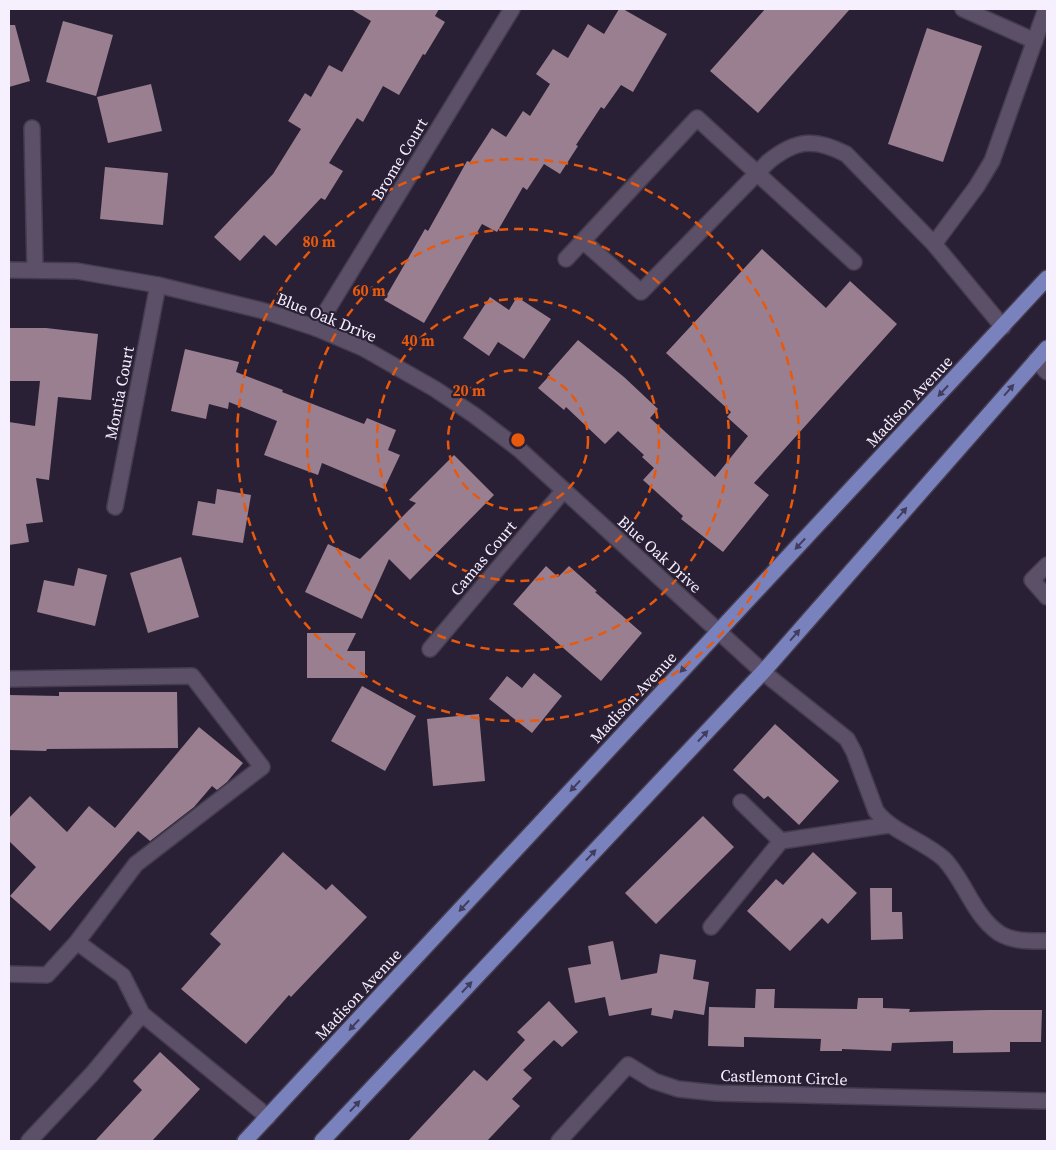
<svg xmlns="http://www.w3.org/2000/svg" width="1056" height="1150" font-family="'Source Serif 4',serif">
	<style>
		.building { fill: #997f90 }
		.lines { fill: none; stroke-linecap: round; stroke-linejoin: round }
		.minor-casing { stroke: #453c4e; stroke-width: 18 }
		.tertiary-casing { stroke: #453c4e; stroke-width: 18 }
		.primary-casing { stroke: #453c4e; stroke-width: 18 }
		.minor { stroke: #5b5068; stroke-width: 15 }
		.tertiary { stroke: #5b5068; stroke-width: 15 }
		.primary { stroke: #7982bc; stroke-width: 15 }
		.oneway { fill: #423d5e }
		.ring { fill: none; stroke: #e8590c; stroke-width: 2.5; stroke-dasharray: 9 6 }
		.labels { text-anchor: middle; stroke-width: 4.5; stroke-linejoin: round; paint-order: stroke }
		.street-label { font-size: 16px; fill: #f5effe; stroke: #2a2035 }
		.centre { fill: #e8590c; stroke: #2a2035; stroke-width: 2.5 }
		.ring-label { font-size: 15px; text-anchor: middle; font-weight: bold; fill: #e8590c; stroke: #2a2035; stroke-width: 4.5; stroke-linejoin: round; paint-order: stroke }
	</style>
	<rect width="100%" height="100%" fill="#2a2035"/>
	<!-- building -->
	<path class="building" d="M351,9H439L435,16L445,22L425,55L423,54L399,95L383,86L363,122L357,118L329,163L343,171L325,200L321,198L276,246L264,235L240,261L214,237L273,174L301,129L288,121L305,93L311,97L329,65L342,72L371,21Z
		M619,9H623L667,34L633,92L621,85L604,109L601,107L576,145L578,146L560,174L544,164L527,190L523,187L497,232L482,224L424,323L384,300L425,229L428,231L467,161L470,162L492,128L506,137L523,111L530,116L550,84L536,74L553,49L568,58L588,24L604,34Z
		M765,9H850L758,113L710,71Z
		M63,21L113,35L96,96L46,82Z
		M9,25H15L30,81L9,87Z
		M927,28L982,46L943,162L888,144Z
		M151,84L162,131L108,143L97,97Z
		M105,167L168,173L163,225L100,219Z
		M762,249L826,308L850,281L897,324L754,483L769,495L723,552L681,519L683,516L643,480L654,468L642,457L644,455L618,431L605,444L566,407L564,410L538,388L550,375L548,374L578,340L624,377L658,409L650,418L715,477L748,436L727,417L731,412L666,353Z
		M490,297L509,310L517,297L551,319L524,359L498,342L489,356L463,338Z
		M9,328H46L98,334L91,400L58,397L49,480L36,478L43,522L26,524L29,542L9,545V422L35,426L40,381H9Z
		M185,349L239,362L236,372L283,390L282,392L364,424L367,418L396,430L388,450L400,455L384,489L322,463L318,475L264,455L277,421L229,402L228,409L209,404L206,419L171,411Z
		M454,455L494,495L410,580L389,559L362,619L305,592L328,544L360,559L416,503L409,500Z
		M217,489L251,495L243,543L192,535L198,501L215,504Z
		M181,557L199,617L148,633L130,573Z
		M546,566L558,577L569,566L597,591L595,592L642,633L601,681L513,604Z
		M78,568L107,575L95,626L37,612L44,580L74,586Z
		M307,633H356L347,651H365V678H307Z
		M534,673L562,696L532,733L489,699L507,676L522,688Z
		M362,686L416,716L385,771L331,741Z
		M59,692H177L178,748L47,749L46,751L9,750V695L59,696Z
		M479,714L485,781L433,786L427,719Z
		M775,724L839,781L799,825L768,796L764,799L733,770Z
		M199,727L243,763L227,782L217,790L212,786L194,807L150,841L138,831L50,931L10,896L36,867L9,841V818L30,796L67,832L89,806L115,828Z
		M703,816L734,847L656,924L625,893Z
		M283,852L326,890L332,884L367,917L291,997L289,995L246,1044L181,989L221,944L210,934Z
		M813,852L857,893L828,924L822,918L790,951L747,911L776,879L783,885Z
		M870,888H892V912H902L903,939L871,940Z
		M613,941L621,980L657,973L660,954L696,960L693,979L709,982L704,1015L674,1010L672,1019L651,1015L652,1008L609,1016L605,997L575,1003L568,968L591,964L588,946Z
		M756,989H775L774,1008L857,1009L858,998H883V1008L910,1009L909,1012L989,1010H1042L1041,1042H1010V1052L953,1053V1041L892,1043L891,1051L842,1049V1051H820L821,1039L744,1037V1047L708,1046L709,1007L755,1008Z
		M549,1001L578,1032L562,1047L554,1040L523,1070L532,1078L512,1099L520,1106L487,1141H408L474,1070L487,1081L525,1040L517,1032Z
		M160,1052L200,1089L152,1141H95L142,1090L133,1081Z"/>
	<g class="lines">
		<defs>
			<path id="minor" d="M963,9L1035,41
				M32,128L35,269
				M583,241L641,292L768,162C796,139 815,138 846,154L934,244L1003,327
				M934,244L977,186L992,161L1046,9
				M566,259L697,118L854,262
				M316,328L512,9
				M1036,360L1047,372
				M115,507L158,285
				M1047,565L1032,580L1047,597
				M430,649L564,490
				M763,672L847,739L854,752L876,811C893,833 923,840 944,859C965,881 973,915 999,933C1013,942 1031,941 1047,941
				M9,679L192,676L262,767L136,864L77,942L47,975L9,974
				M741,802L781,841
				M711,927L781,841L889,825
				M77,942L123,976L142,1014
				M29,1141L92,1074L142,1014L268,1117
				M559,1141L628,1065L654,1081L678,1089L716,1093L1047,1101"/>
			<path id="tertiary" d="M9,270L77,271L158,285L264,311L316,328L363,348L435,389L474,415L520,450L763,672"/>
			<path id="primary" d="M245,1141L1047,278
				M322,1141L763,672L1047,348"/>
		</defs>
		<!-- minor casing -->
		<use href="#minor" class="minor-casing"/>
		<!-- tertiary casing -->
		<use href="#tertiary" class="tertiary-casing"/>
		<!-- primary casing -->
		<use href="#primary" class="primary-casing"/>
		<!-- minor -->
		<use href="#minor" class="minor"/>
		<!-- tertiary -->
		<use href="#tertiary" class="tertiary"/>
		<!-- primary -->
		<use href="#primary" class="primary"/>
	</g>
	<!-- one-way arrows -->
	<defs><path id="oneway-solid" d="M-6-.8H1V-3.2L6.5 0L1 3.2V.8H-6Z" transform="scale(1.25)"/></defs>
	<g class="oneway">
		<use href="#oneway-solid" transform="translate(1009 390) rotate(-49)"/>
		<use href="#oneway-solid" transform="translate(943 391) rotate(133)"/>
		<use href="#oneway-solid" transform="translate(902 513) rotate(-49)"/>
		<use href="#oneway-solid" transform="translate(800 544) rotate(133)"/>
		<use href="#oneway-solid" transform="translate(795 635) rotate(-49)"/>
		<use href="#oneway-solid" transform="translate(685 667) rotate(133)"/>
		<use href="#oneway-solid" transform="translate(703 736) rotate(-47)"/>
		<use href="#oneway-solid" transform="translate(575 786) rotate(133)"/>
		<use href="#oneway-solid" transform="translate(591 855) rotate(-47)"/>
		<use href="#oneway-solid" transform="translate(464 906) rotate(133)"/>
		<use href="#oneway-solid" transform="translate(467 987) rotate(-47)"/>
		<use href="#oneway-solid" transform="translate(354 1025) rotate(133)"/>
		<use href="#oneway-solid" transform="translate(355 1106) rotate(-47)"/>
	</g>
	<!-- distance rings -->
	<g class="ring">
		<circle cx="518" cy="440" r="70"/>
		<circle cx="518" cy="440" r="141"/>
		<circle cx="518" cy="440" r="211"/>
		<circle cx="518" cy="440" r="281"/>
	</g>
	<g class="labels">
		<!-- street labels -->
		<g class="street-label">
			<text transform="translate(399 159) rotate(-59)" y="6">Brome Court</text>
			<text transform="translate(327 317) rotate(22)" y="6">Blue Oak Drive</text>
			<text transform="translate(119 393) rotate(-79)" y="6">Montia Court</text>
			<text transform="translate(909 401) rotate(-47)" y="6">Madison Avenue</text>
			<text transform="translate(660 554) rotate(42)" y="6">Blue Oak Drive</text>
			<text transform="translate(483 558) rotate(-50)" y="6">Camas Court</text>
			<text transform="translate(633 697) rotate(-47)" y="6">Madison Avenue</text>
			<text transform="translate(358 994) rotate(-47)" y="6">Madison Avenue</text>
			<text transform="translate(784 1077) rotate(2)" y="6">Castlemont Circle</text>
		</g>
	</g>
	<circle cx="518" cy="440" r="8" class="centre"/>
	<g class="ring-label">
		<text x="319" y="247">80 m</text>
		<text x="369" y="296">60 m</text>
		<text x="418" y="346">40 m</text>
		<text x="469" y="396">20 m</text>
	</g>
	<!-- border -->
	<rect width="1056" height="1150" fill="none" stroke="#f5effe" stroke-width="20"/>
</svg>
